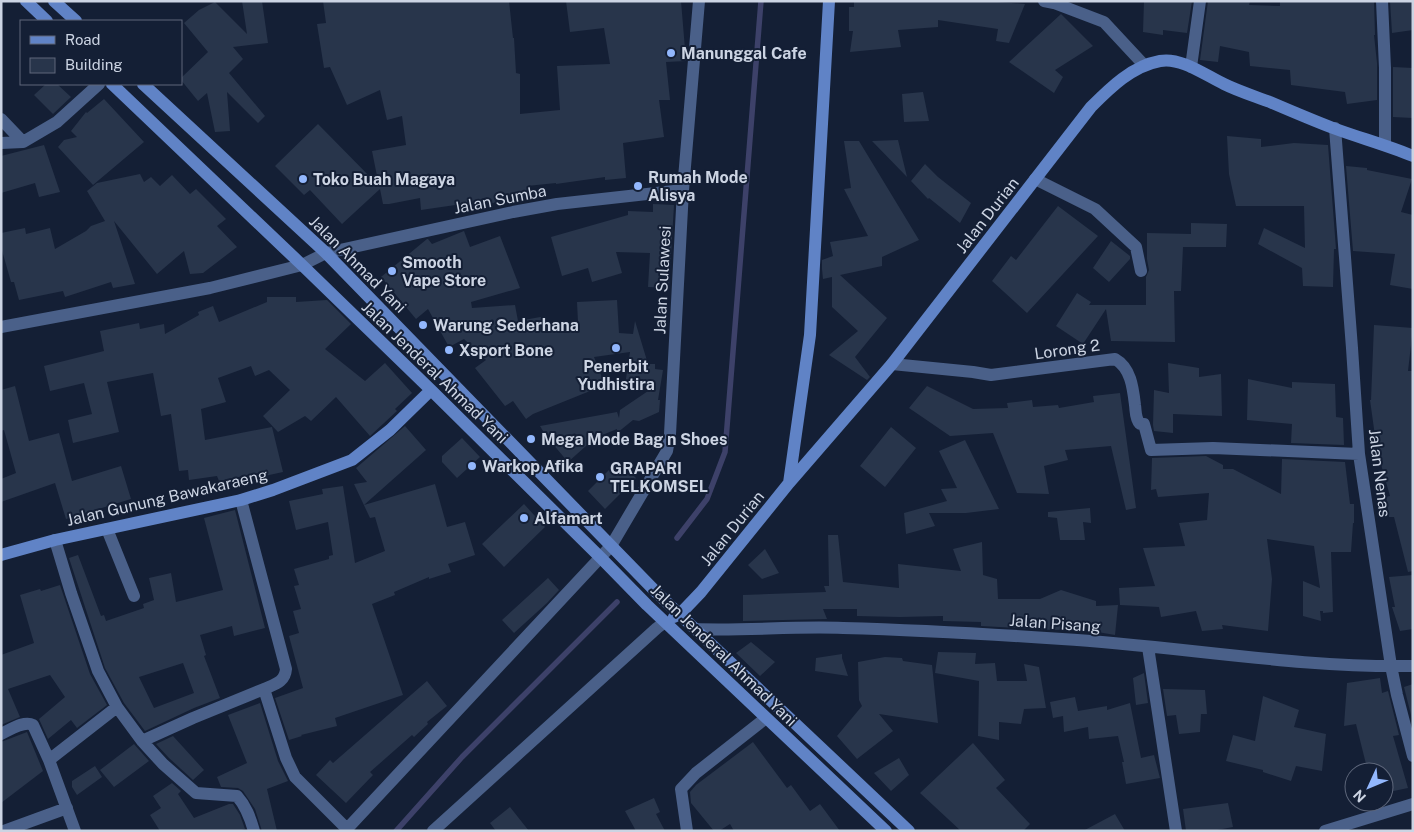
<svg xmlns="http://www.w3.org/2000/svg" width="1414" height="832" font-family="'Public Sans',sans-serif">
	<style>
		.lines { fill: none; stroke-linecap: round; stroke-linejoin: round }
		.stream { stroke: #3d4169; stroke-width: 5.5 }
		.building { fill: #28354b; fill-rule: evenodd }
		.street { stroke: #4a6089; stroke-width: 12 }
		.secondary { stroke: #6083c6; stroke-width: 12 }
		.poi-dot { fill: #92b7fd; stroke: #141f35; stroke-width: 2 }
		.labels { text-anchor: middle; stroke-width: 4; stroke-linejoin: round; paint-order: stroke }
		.poi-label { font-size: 16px; font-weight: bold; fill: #ccd4e3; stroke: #141f35; text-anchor: start }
		.street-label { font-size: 16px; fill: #ccd4e3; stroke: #141f35 }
	</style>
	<rect width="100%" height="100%" fill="#141f35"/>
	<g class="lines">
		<!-- stream -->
		<path class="stream" d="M677,538L707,499L725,452L761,1
			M396,831L462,757L617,602"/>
	</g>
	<!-- building -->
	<path class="building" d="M242,1H262L268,43L233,47L243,59L229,73L265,116L258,123L227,92L230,131L215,132L207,93L198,101L181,80V78L208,52L184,23L199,10L215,2L247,34Z
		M323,1H509L513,38H514L516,73L520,74V114L560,110L557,66L610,64L604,28L570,32L566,1H681L686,61L666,62L670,100H659L664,137L623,143L626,178L605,180V177L556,184V183L527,186L528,198L510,200L464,208L469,203L421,210L420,198L389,204H383L380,189L342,224L310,190L304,195L275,166L318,124L379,186L372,151L406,145L402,116L387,120L380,90L347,105L330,67L324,68L317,24L326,23Z
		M854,1H984L1025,4L1009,43L996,41L998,29L938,20V27L898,30L901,47L850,52L853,31H849V7H854Z
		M1144,1H1192L1187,33L1163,30V35L1143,32Z
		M1208,1H1250L1249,5L1280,6V1H1374L1375,35H1374L1377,63V100L1347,104L1345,92L1291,85L1290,70L1250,66L1249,52L1220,46L1218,62L1200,60Z
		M1390,1H1413V30L1392,33Z
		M1061,14L1093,46L1055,70L1063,77L1054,93L1009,62Z
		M1393,67L1413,68V118L1393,117Z
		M46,84H57L71,97L53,114L34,95Z
		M923,92L929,121L904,122L902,94Z
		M104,99L144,142L93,185L58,147L64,140L77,137L71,131L86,112L87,113Z
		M1227,136L1261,139V147L1294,143L1328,145L1336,249H1334L1333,287L1303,286L1302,268L1258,244L1264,228L1305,248L1304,206H1236L1229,174Z
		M898,140L907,177L872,141Z
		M844,141H859L919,240L882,257V266L840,275L887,318L855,357L870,377L867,380L829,355L858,331L832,307V277L823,279L822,269V260L833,256L830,242L868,236L844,189L851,188Z
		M44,145L60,192L39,197L35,183L1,193V156Z
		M925,164L938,177L971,203L960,223L929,198L928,199L911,181Z
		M1346,166L1367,168V170L1412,179L1401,212L1413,215V289L1390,285L1395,254L1353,251Z
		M140,174L144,182L151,177L160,186L172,175L190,194L196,189L226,219L217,226L237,247L203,273L190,274L184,251L157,274L114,221L135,284L113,288L111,282L65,297L63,291L19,300L14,282H11L1,247V233L25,228L26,234L50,228L55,249L86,231L91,226L105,221L87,191L97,183Z
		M653,204L674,205L669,288L648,287L650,253L616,252L622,273L592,282L588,268L562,276L551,237L628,215V211L653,212Z
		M1058,206L1098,236L1027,313L992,281L1011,256L1016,260Z
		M1191,223L1227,224L1226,247H1183L1181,291H1174L1175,342L1111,341L1106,309L1083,344L1056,326L1077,293L1091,302L1089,305H1146V277L1149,270L1147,259V233L1191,234Z
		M464,231L470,247L500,236L520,288L471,302L472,308L515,305L518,321L546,316V327L578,322L577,302L617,300L619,333L633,334L635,321L648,364H655V369L663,370L658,400H660L659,412L639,421L633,420L617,433V429L595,438L568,462L546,436L540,426L617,412L619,418L620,410L651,389L625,385L630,352L594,357L605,385L533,414L526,419L513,401L505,406L475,368L486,360L464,339L449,347L428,309L416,319L381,277L427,239H428L432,244Z
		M1111,241L1130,256V259L1109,282L1093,268Z
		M267,297H296V302L327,300L351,324L325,349L365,381L385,363L412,393L395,409L397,411L370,436L336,397L311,421L305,416L278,432L263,416L290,390L269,370L255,376L251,366L218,378L226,402L201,409L205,440L272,427L283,472L260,477L259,473L219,481L217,476L189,480L188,470L179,471L171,414L161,416L153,373L107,382L119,432L73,443L68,420L92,414L84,383L50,391L44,366L104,351L100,331L139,323L140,329L164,324L165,334L199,315L198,312L213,306L219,322L267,302Z
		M1374,325L1413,328L1408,371H1413V571L1408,572L1394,517H1389L1386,497L1390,496L1378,454L1373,455L1369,436H1375L1370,400H1371Z
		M1168,363L1199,368V377L1221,374L1222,416L1173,414V433L1154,431L1153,425L1154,390L1169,393Z
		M1248,379L1292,388V382L1335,384L1336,417L1343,418L1344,445L1291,443L1292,424L1247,420Z
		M15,386L29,441L59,433L72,481L121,466L131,499L66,519L55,483L1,502V479L16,473L4,430L1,431V390Z
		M927,386L973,409L1008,408L1007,403L1032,400L1033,407L1058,405L1059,408L1094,402L1093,396L1120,393L1136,508L1126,510L1111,446L1065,450L1068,460L1044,466L1049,494L1017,493L993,433L950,436L909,408Z
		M405,426L426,450L364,505L435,484L447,527L465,522L475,555L448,564L451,572L429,579V577L394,592L395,595L372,604L403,695L335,718L337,726L301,735L302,736L289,740L275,698L303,688L289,636L299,633L293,611L301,609L294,586L299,585L294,569L329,559V556L333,555L328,522L296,530L289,501L323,494L322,489L343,486L355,563L385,551L375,517L370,518L354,484L367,482L356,468Z
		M891,427L916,448L885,487L860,466Z
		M462,438L480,457L457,478L442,462V456Z
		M965,440L999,509L966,513H929L935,526L906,534L904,513L947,501L941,489L957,488L939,451Z
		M1206,456L1223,465V469H1233L1281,494L1282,459L1345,462L1350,504H1354V523H1353L1351,552H1331L1333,612L1323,613V611H1320L1321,621L1303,616V581L1320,588L1314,546L1267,539L1272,579L1268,631L1222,625L1223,629L1202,631L1196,611L1161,617L1159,607L1120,605L1119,588L1155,586L1143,548L1185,546L1179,523L1207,520L1209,493L1158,497L1156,489L1151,490L1152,458Z
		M618,461L636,478L605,509L588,491Z
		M524,504L545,527L504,567L482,544Z
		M1090,508L1091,523L1083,522L1085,540H1060L1057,518L1048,517V512Z
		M235,510L265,628L234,636L232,626L200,635L206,655L204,656L220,698L194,708L145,731L124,703L105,668L69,558L78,555L101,616L104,615L106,621L144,608L143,604L154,600L149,578L171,573L176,602L223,590L204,518ZM183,663L194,693L154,708L139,677Z
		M828,535H838L843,582L899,588L898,564L961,571L953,549L982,542L983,575L997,579L998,599H1040L1061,590L1096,601V606L1118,605L1115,635L1080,629L1054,630L981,626V622L943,621V616L900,617L857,616V609H823L827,619L743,621V595L826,592L824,586H829Z
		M765,549L779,573L762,579L748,565Z
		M1413,575V629L1400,631L1392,607H1395L1389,577Z
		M548,578L559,590L547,603L514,633L502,620Z
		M60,585L90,674L107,705L77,728L71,720L48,739L39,719L65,697L50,675L8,689L20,717L1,725V655L34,643L20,595L40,589L41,591Z
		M751,642L775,662L760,676L736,653Z
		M938,652L976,653L975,664L995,663L997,681H1027L1024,664L1039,667L1046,708L1024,709L1021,724L999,722V740L978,736L979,681L935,673Z
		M842,654V658L848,676L815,671L816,658Z
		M885,657L902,658L903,661L932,665L938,723L879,714L893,731L857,759L837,736L862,706L859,700L858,662Z
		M1144,673L1148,703L1136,705L1133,678Z
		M1380,678L1382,693L1388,691L1399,735L1393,736L1408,788L1384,793V772H1368L1356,724L1344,726L1347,683Z
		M427,681L447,706L427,722L428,724L414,737L412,735L370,772L373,775L346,803L316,775L330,760L333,763Z
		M1413,684V723L1404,687Z
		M1163,689L1205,690L1207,714H1201L1200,732L1179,734L1176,715L1167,716Z
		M1263,696L1299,710L1294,727L1326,734L1322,771L1296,766L1291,781L1263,772V770L1226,761L1233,735L1255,741Z
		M1075,697L1078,711L1107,706V710L1130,703L1141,758L1154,755L1160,778L1126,784L1122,762H1124L1118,736L1089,739L1088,727L1064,732L1063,716L1053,718L1050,702Z
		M260,703L278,761L288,781L267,789L277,831H262L255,809L243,791L238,788L221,787L217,777L247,763L228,715Z
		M27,732L43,771L1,803V742Z
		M173,736L204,770L193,780L169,758L156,744Z
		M753,742L787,788L791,785L810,811L820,804L840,831H734L730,824L719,831H714L691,803L690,792L696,785Z
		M973,743L1005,780L996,788L1030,824L1023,831H961L920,793Z
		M134,744L149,761L114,787L100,770Z
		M899,758L909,775L891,791L874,773Z
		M95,766L102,777L77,795L72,787V781Z
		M172,783L181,791L178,794L194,818L229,804H233L240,815L245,829L239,831H160L150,815L161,808L153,796Z
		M654,798L660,812L656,814L665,831H636L625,811Z
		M1228,803L1233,827L1212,831H1186L1183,809Z
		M510,807L529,831H496L490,823Z
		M1115,814L1125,831H1083Z"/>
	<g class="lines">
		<!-- street -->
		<path class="street" d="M1044,1L1054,3L1104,22L1144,65
			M1382,1L1385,68V144
			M1191,67L1200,1
			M1,119L23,142
			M1335,128L1352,348L1359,454L1391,666L1397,695L1413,756
			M1,143L23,142L57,122L99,84
			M1035,179L1095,209L1136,247L1141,271
			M1,327L210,288L302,265L326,253L513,212L557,204L683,190
			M892,364L973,372L991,375L1115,359C1131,368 1133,388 1135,405C1136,412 1135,418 1140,424H1144L1151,450L1213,448L1359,454
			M241,500L286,669C285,682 275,684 264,689L286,758L295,777L347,829
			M107,529L134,596
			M55,540L71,593L98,671L117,707L142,741L163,764L196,793L237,796C246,806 250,817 254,831
			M695,629C744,631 793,626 843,628C916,630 989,634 1062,639C1179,646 1295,668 1413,666
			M1148,647L1176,831
			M1,734C10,730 24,720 33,725L49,760L75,831
			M142,741L193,718L264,689
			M49,760L117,707
			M4,831L67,808
			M345,831L611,546L667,451L670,434L683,190L699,1
			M433,831L657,628L665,622
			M687,831L681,789L696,773L766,718
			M1325,831L1413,804"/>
		<!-- secondary -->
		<path class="secondary" d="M26,1L47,21
			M54,1L76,21
			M112,84L302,265L431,390L601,558L647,605L886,831
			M143,84L326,253L657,593L909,831
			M789,483L810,335L829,1
			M1,555L55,540L241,500L273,490L352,460L390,430L431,390
			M674,617L680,614L701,592L789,483L892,364L1091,107C1110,88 1132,66 1160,61C1181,57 1205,75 1224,84C1238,91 1254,96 1270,102C1291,111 1312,120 1333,128C1360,138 1386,145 1413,156"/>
	</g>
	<!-- markers -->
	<g class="poi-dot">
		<circle cx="671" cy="53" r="5"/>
		<circle cx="303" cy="179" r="5"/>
		<circle cx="638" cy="186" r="5"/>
		<circle cx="392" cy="271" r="5"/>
		<circle cx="423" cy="325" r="5"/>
		<circle cx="616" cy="348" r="5"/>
		<circle cx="449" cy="350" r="5"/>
		<circle cx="531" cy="439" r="5"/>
		<circle cx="472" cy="466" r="5"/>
		<circle cx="600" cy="477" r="5"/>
		<circle cx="524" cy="518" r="5"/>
	</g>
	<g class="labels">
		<!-- poi labels -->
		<g class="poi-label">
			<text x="681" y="59">Manunggal Cafe</text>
			<text x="648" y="183">Rumah Mode<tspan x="648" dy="18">Alisya</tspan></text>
			<text x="313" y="185">Toko Buah Magaya</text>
			<text x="402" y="268">Smooth<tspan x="402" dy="18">Vape Store</tspan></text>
			<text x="433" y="331">Warung Sederhana</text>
			<text x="459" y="356">Xsport Bone</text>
			<text x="616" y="372" text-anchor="middle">Penerbit<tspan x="616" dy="18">Yudhistira</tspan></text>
			<text x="541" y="445">Mega Mode Bag n Shoes</text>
			<text x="482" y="472">Warkop Afika</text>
			<text x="610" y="474">GRAPARI<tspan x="610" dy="18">TELKOMSEL</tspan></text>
			<text x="534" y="524">Alfamart</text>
		</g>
		<!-- street labels -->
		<g class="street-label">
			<text transform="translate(500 199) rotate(-11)" y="6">Jalan Sumba</text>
			<text transform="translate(987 215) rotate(-52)" y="6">Jalan Durian</text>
			<text transform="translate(358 264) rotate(45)" y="6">Jalan Ahmad Yani</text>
			<text transform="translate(662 280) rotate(-87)" y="6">Jalan Sulawesi</text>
			<text transform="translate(1067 349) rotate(-8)" y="6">Lorong 2</text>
			<text transform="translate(435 372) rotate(44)" y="6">Jalan Jenderal Ahmad Yani</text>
			<text transform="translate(1380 473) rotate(83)" y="6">Jalan Nenas</text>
			<text transform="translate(167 497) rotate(-13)" y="6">Jalan Gunung Bawakaraeng</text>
			<text transform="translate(732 528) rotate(-51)" y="6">Jalan Durian</text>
			<text transform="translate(1055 623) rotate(4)" y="6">Jalan Pisang</text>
			<text transform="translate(724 655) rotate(44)" y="6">Jalan Jenderal Ahmad Yani</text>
		</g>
	</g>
	<!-- border -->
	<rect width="1414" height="832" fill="none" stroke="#ccd4e3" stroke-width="5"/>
	<!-- legend -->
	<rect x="20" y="20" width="162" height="65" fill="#141f35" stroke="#5e677b"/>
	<rect x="30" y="36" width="25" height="8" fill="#6083c6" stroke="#5e677b"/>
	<text x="65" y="45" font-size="15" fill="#ccd4e3">Road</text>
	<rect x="30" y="58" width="25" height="15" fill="#28354b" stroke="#5e677b"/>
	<text x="65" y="70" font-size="15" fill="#ccd4e3">Building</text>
	<!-- north arrow -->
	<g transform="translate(1369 787) rotate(226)"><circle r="24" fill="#141f35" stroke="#5e677b"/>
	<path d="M0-4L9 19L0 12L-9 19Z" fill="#92b7fd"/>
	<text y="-8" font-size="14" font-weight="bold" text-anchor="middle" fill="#ccd4e3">N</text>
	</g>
</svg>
